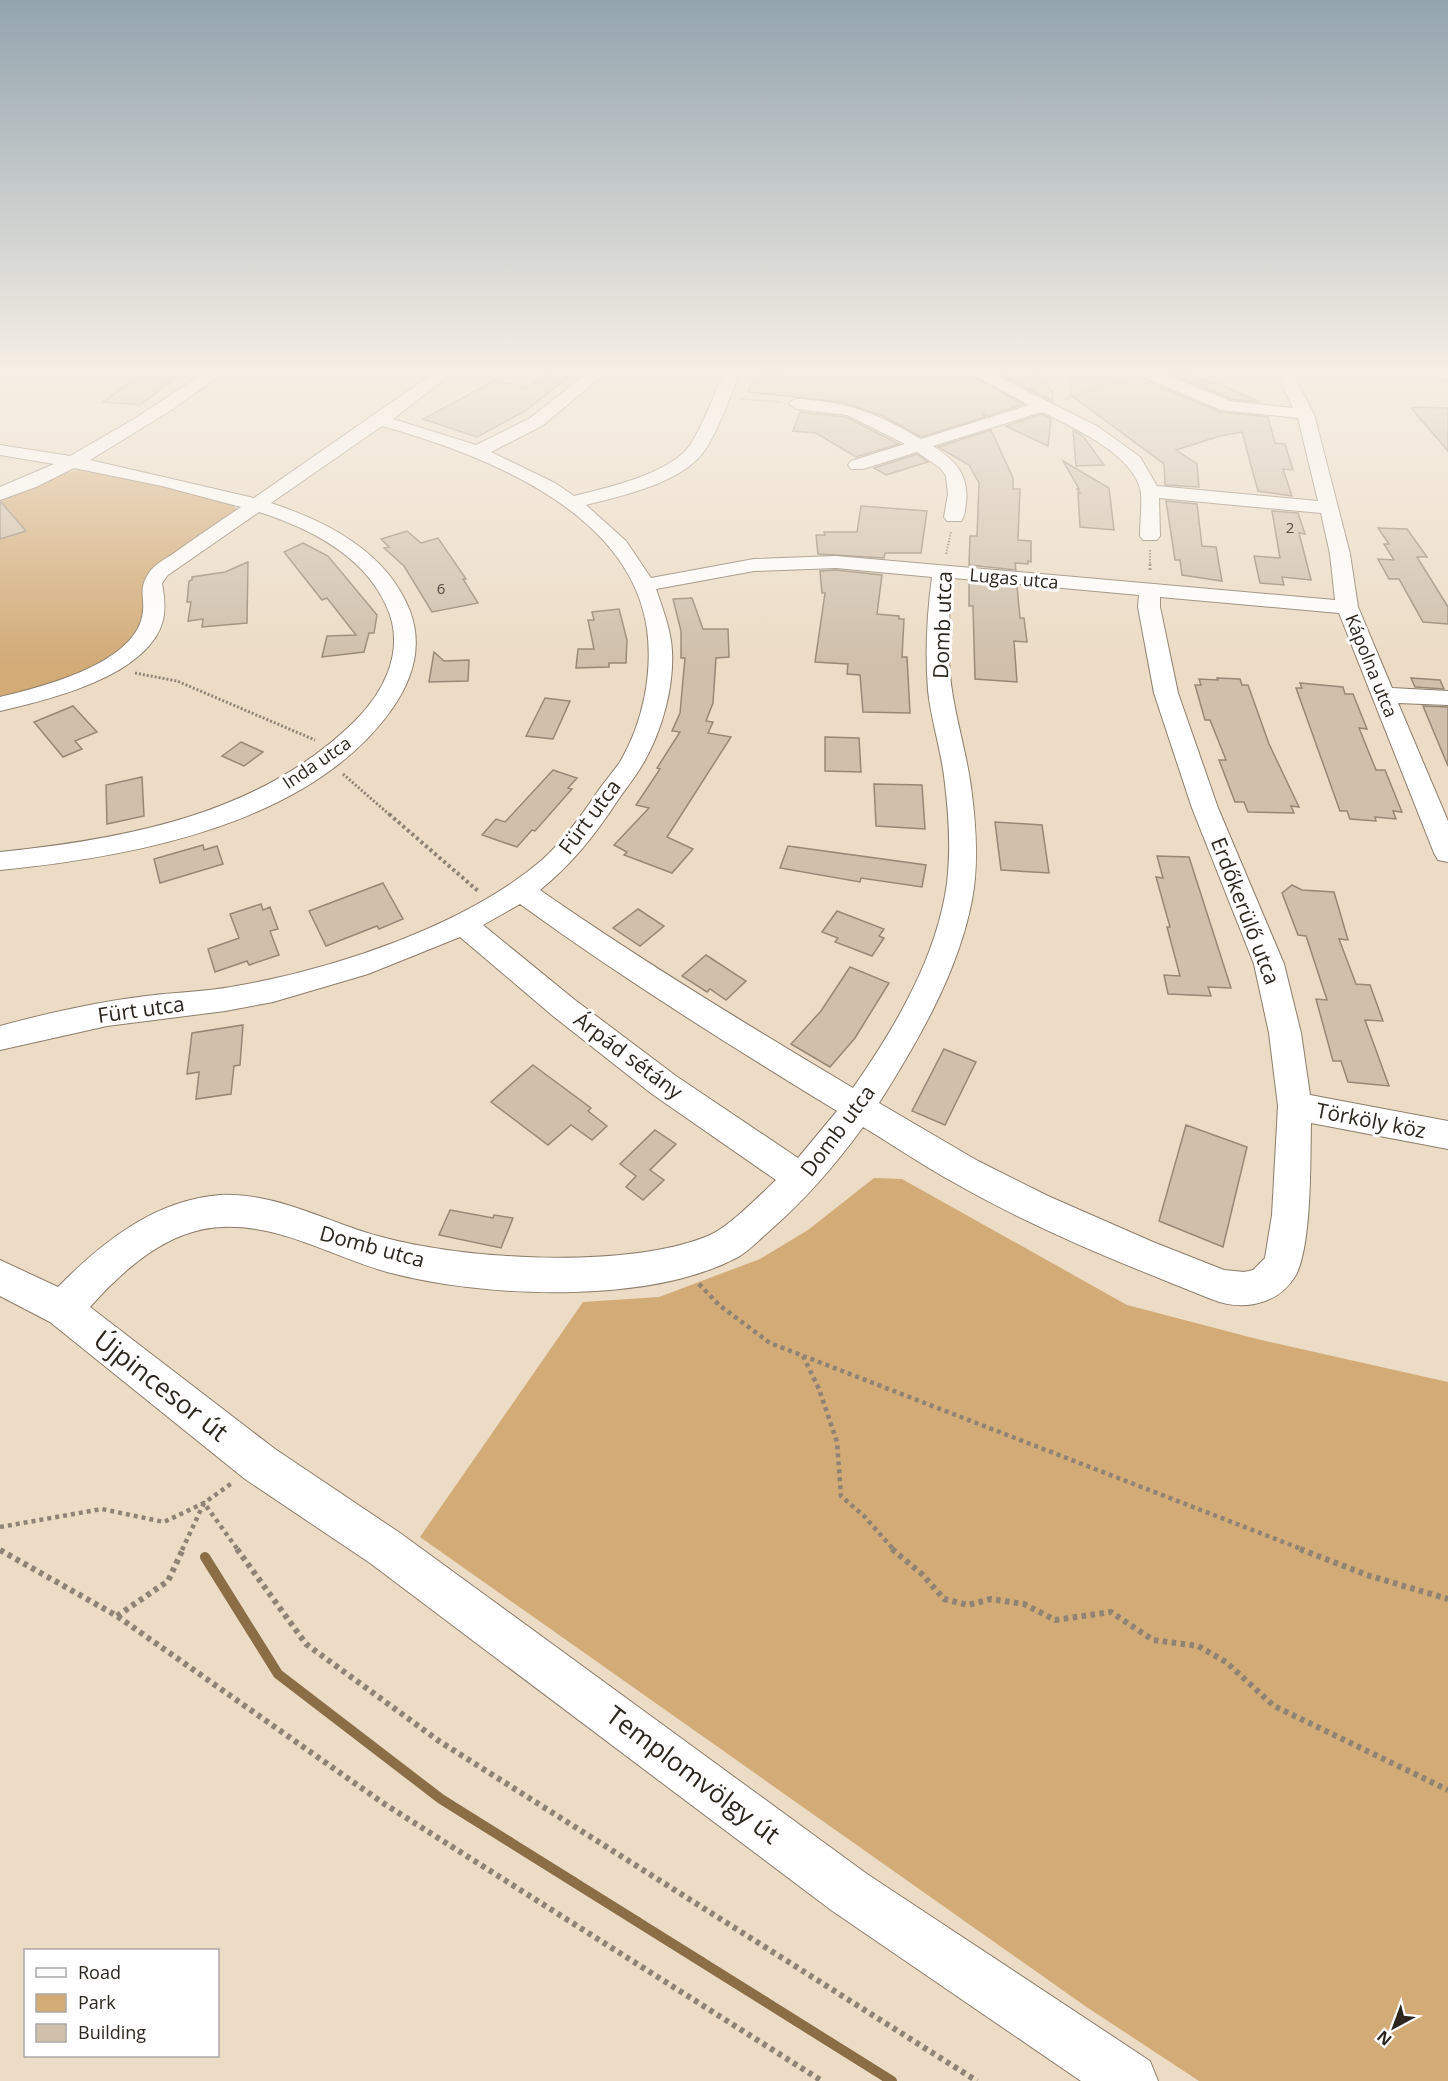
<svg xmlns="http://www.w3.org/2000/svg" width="1448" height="2081" font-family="'Open Sans',sans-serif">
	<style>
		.green { fill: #d2ab77 }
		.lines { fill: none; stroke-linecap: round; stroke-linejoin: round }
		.stream { stroke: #8b6e46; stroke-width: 10 }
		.building { fill: #cfbfab; stroke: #968874; stroke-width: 1.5 }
		.minor-casing { stroke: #8c7d6a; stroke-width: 2 }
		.path-far4 { stroke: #8e8374; stroke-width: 2; stroke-dasharray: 1.5 1.5; stroke-linecap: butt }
		.path-far3 { stroke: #8e8374; stroke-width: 3; stroke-dasharray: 2 2; stroke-linecap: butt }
		.path-far2 { stroke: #8e8374; stroke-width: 4; stroke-dasharray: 3 3; stroke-linecap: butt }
		.path-far1 { stroke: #8e8374; stroke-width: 4.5; stroke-dasharray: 4 4; stroke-linecap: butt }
		.path { stroke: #8e8374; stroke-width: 6; stroke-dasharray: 4.5 4.5; stroke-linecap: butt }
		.minor { fill: #fff; fill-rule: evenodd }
		.labels { text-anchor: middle; stroke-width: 6; stroke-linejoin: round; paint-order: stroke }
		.far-number-label { font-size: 15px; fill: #554c41 }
		.far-street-label { font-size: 18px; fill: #2c261e; stroke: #fff }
		.street-label { font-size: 21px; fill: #2c261e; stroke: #fff }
		.near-street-label { font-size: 26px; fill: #2c261e; stroke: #fff }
	</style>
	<rect width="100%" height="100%" fill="#ecdcc6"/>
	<!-- green -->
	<path class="green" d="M79,470L158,483L231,502L237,510L151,570C137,589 152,605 142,627C139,632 134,636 129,640C94,676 48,687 0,699V497L63,473Z
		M874,1178L902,1179L1127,1305L1257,1339L1448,1382V2081H1199L1085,2006L420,1537L583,1302L659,1297L760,1259L808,1230Z"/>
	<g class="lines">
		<!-- stream -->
		<path class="stream" d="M205,1557L278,1674L441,1799L892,2081"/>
	</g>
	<!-- building -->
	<path class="building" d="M146,370H186L140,405L103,402Z
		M551,370H568L571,375L525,411L477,437L423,419L494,381L528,387Z
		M815,370H962L1023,404L988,416L983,413L985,417L921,437L883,416L841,402L748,392L756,373L815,378Z
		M991,370H1037L1053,393L1052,401Z
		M1069,370L1098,371L1128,385L1137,386L1149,382L1220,412L1268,417L1275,443L1285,444L1293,470L1283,469L1292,496L1258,491L1242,432L1220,436L1176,450L1197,464L1199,487L1165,485L1164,464L1071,395Z
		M1182,371L1211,383L1214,382L1260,402L1231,399L1172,374Z
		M1417,407L1448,408V451L1411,408Z
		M800,412L846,417L899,444L856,457L816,433L793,431Z
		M1042,414L1051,419L1048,446L1006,426Z
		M991,430L1013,478V489H1020L1018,540L1031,541V562L1028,561V564L1015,563L1016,570L969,565L970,536H977L979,483L969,465L938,447Z
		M1073,430L1083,436L1104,465L1076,466Z
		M917,454L928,462L886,475L874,468Z
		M1063,461L1109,488L1114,530L1080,527L1078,493H1080L1077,489H1079Z
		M1166,501L1197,504L1202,546L1216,547L1222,581L1182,575L1180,560H1175Z
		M0,502H1L26,531L0,539Z
		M861,506L927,511L921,553H885L884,558L818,554L816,535H825L824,532H857Z
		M1272,511L1298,513L1305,534L1299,533L1311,580L1282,577L1284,585L1260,583L1254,556L1280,558Z
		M1378,528L1407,529L1427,557H1417L1448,607V624L1423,622L1399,579H1389L1378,559L1394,560L1384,544H1389Z
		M407,531L421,543L438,538L466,579H463L478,603L432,612L404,566L384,548L389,547L381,539Z
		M303,543L328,556L377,615L374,633H369L364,652L322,657L327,636L356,635L327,598L322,600L284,552Z
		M248,562L247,623L202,627L203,619L188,621L191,602H187L189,581L192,580V577L225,572Z
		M836,570L882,575L877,614L899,616V619H904L902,657H907L910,713L863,712L860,675L847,674L848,664L815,662L825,593H822L820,571Z
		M969,582L1017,586L1020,618H1024L1027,642L1014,641L1017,682L975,679L973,606H969Z
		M692,598L703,629H728L729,657L716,658L713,703L706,721L713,722L708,733L731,737L667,837L693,849L672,873L624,855L627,852L614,845L649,808L636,805L660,769L657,768L680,732L672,731L680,713L685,658H681V631L673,599Z
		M619,609L627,640L626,663H609V667L576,668L578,649H594L588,620H594L592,612Z
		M434,652L444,661L469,660L468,681L429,682Z
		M1217,678L1240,679L1242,685H1248L1269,744L1299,807L1291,806L1294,813L1248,812L1244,802H1235L1219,760H1226L1210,720H1205L1195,685H1201L1199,679L1218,680Z
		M1411,678L1440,680L1444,689L1415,687Z
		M1300,683L1343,687L1345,694H1353L1367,729L1359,728L1376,770H1385L1402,812L1393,811L1396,819L1375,817L1376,821L1350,819L1347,811H1340L1296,688H1302Z
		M545,698L570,701L553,739L526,736Z
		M73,706L97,732L75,741L82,749L63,757L34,722Z
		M1423,706L1448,707V766Z
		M825,737L859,738L861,772L825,771Z
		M241,742L263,752L244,766L222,756Z
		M553,770L577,778L568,788L572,789L535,831L532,830L517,847L482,835L496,819L505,822Z
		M142,777L144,816L107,824L106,785Z
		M874,784L922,785L925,829L876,826Z
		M995,822L1042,825L1049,873L1001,870Z
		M203,845L204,850L217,846L223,864L160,883L154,859Z
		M788,846L926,865L922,887L861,878L860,882L780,868Z
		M1157,856L1189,857L1231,988L1208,987L1211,996L1168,994L1164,975L1180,976L1167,927H1170L1156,877L1163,878Z
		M383,883L403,919L379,929L377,926L326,946L309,911Z
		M1292,885L1302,890L1334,892L1348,940L1339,939L1356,984L1370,985L1383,1021L1365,1020L1389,1086L1348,1082L1341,1061H1333L1316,999L1327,1000L1306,936L1298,935L1282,893Z
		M261,904L263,910L270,907L278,929L270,931L279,955L249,965L247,961L215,972L208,949L239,938L230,914Z
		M638,909L664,926L640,946L613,928Z
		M837,911L884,929L879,936L884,938L872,956L835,942L838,938L822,932Z
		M706,955L746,981L726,1000L710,989L707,992L682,976Z
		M850,967L889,983L855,1038L830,1067L791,1044L821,1011Z
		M243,1025L240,1065L234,1066L231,1094L196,1099L199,1072L187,1074L192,1033Z
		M944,1049L976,1062L945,1125L912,1111Z
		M533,1065L591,1108L588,1111L607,1126L592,1140L571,1125L548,1145L491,1102Z
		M1186,1125L1247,1147L1223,1247L1159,1221Z
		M655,1130L676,1144L650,1170L664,1180L643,1200L626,1187L636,1176L620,1164Z
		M450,1210L493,1218L494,1215L513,1218L501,1248L439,1235Z"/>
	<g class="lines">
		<defs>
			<path id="minor" d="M208,370H227L173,409L90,460L254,498L438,370H456L393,419L476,445L530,418L591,370H609L542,426L491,452L555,483L574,496C606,488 670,474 690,445C704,424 714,394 725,370H741C730,395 720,428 705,450C683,483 621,496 586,505L626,541L651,578L754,559L836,556L1335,600L1330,554L1321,513L1159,498L1160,536L1157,540H1143L1140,536C1140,522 1142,507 1141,493C1136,455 1072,427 1042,412L933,446C956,461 969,475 966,503C965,510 965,516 961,521H947L944,517L948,494L946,476L940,468L917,452L863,469H851L848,465L851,461L905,444L847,415L797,409L789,404C794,397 802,399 810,400C852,403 886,418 921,439L1029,405L964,370H985L1097,426L1140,457L1157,486L1318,501L1298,418L1221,410L1134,373L1132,370H1155L1230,401L1293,408L1275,370H1291L1314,414L1350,554L1358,607L1392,688L1448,691V705L1398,703L1448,821V862L1438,860L1434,853L1339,613L1160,597V607L1178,693L1218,808L1284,964L1301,1033L1310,1095L1448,1121V1149L1311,1123C1310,1160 1312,1243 1296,1275C1288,1288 1279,1296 1265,1301C1246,1308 1229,1306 1211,1299C1123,1264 1035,1229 953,1182C922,1165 893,1145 863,1127C834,1167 803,1202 766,1234C757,1242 749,1251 738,1257C649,1305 483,1298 387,1272C333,1257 280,1224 222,1227C168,1229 124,1269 90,1307L275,1449L400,1533L867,1874L1150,2061L1158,2081H1081L831,1910L370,1563L245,1479L50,1322L0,1296V1260L58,1287C102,1242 155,1200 220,1195C275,1192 327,1222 378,1236C462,1260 629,1270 710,1235C730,1226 759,1196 776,1180L652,1094L553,1016L460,937L368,974L273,1002L225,1011L107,1026L0,1050V1026C48,1013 97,1002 146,996C176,992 206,992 236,986C334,969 465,926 542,860C564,840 582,815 598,791C605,781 613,772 620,762C643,723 653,673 647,629C630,510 482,454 382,426L271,503C328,522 387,552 410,611C423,646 413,679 392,709C310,825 131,857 0,870V852C127,839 261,814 355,721C383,693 403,655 390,615C370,558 312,529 259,512L168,575L162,583C164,595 166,608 163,620C149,676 48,700 0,711V697C41,687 126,666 141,621C148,599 135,591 151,570C158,562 169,557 177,551C198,536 220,521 241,507L162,486L74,468L36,487L0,500V487L54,464L0,455V445L70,456L134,419ZM836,568L932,577C927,614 925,652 928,690C931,721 942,752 945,784C949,817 951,850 947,883C937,957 895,1028 853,1088C747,1025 642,961 540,890C572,864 595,835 618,800C627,787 636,776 644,762C662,731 674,687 672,651C671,630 663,610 656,589L754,571ZM953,578L1139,595L1138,607L1154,693L1192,808L1254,964L1269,1033L1278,1106L1272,1215L1265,1258L1253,1270L1244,1272L1224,1270L1153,1242L1048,1196L978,1161L879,1103C918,1041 958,973 972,900C979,863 976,824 971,787C967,756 958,727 953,697C946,658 948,617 953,578ZM520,904C622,978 729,1045 837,1111L798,1158L676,1076L575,1000L483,925Z
				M1435,370H1448V381L1442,379Z"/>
		</defs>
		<!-- minor casing -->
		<use href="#minor" class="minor-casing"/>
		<!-- path-far4 -->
		<path class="path-far4" d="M740,399L780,402
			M1066,399L1127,379
			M1150,550V566
			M946,554L951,532"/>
		<!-- path-far3 -->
		<path class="path-far3" d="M1150,564V572
			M135,673L177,681L315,740
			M343,774L391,816"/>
		<!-- path-far2 -->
		<path class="path-far2" d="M389,814L478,891"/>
		<!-- path-far1 -->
		<path class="path-far1" d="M699,1284L719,1305L770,1343L1304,1550
			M803,1356L819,1389L837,1442L841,1496L864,1516L894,1550
			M0,1527L102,1509L164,1522L204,1503L232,1483
			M182,1550L204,1503L238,1550"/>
		<!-- path -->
		<path class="path" d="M237,1549L306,1644L439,1741L977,2081
			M892,1549L923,1575L944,1599L968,1605L991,1599L1024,1604L1055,1620L1111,1612L1153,1640L1198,1646L1226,1662L1274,1706L1448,1790
			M1300,1549L1367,1575L1448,1599
			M0,1550L117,1616L383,1803L822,2081
			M117,1616L168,1581L183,1549"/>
		<!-- minor -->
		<use href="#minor" class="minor"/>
	</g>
	<!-- sky -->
	<linearGradient id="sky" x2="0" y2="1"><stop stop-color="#93a4ae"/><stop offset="0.56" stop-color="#f6efe5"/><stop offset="1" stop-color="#f6efe5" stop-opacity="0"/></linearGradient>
	<rect width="1448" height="662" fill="url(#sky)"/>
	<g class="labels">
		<!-- far-number labels -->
		<g class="far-number-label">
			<text x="1290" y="533">2</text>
			<text x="441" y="594">6</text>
		</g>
		<!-- far-street labels -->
		<g class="far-street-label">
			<text transform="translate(1014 579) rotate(5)" y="6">Lugas utca</text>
			<text transform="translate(1371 666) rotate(68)" y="6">Kápolna utca</text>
			<text transform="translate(317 763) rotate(-34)" y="6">Inda utca</text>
		</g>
		<!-- street labels -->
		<g class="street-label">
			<text transform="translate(943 625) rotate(-88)" y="7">Domb utca</text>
			<text transform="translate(590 817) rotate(-53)" y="7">Fürt utca</text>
			<text transform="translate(1245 911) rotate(69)" y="7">Erdőkerülő utca</text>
			<text transform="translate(141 1010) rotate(-8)" y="7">Fürt utca</text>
			<text transform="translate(628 1056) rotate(37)" y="7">Árpád sétány</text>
			<text transform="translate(1371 1121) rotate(11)" y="7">Törköly köz</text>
			<text transform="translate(838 1131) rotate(-53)" y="7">Domb utca</text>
			<text transform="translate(372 1247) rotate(15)" y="7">Domb utca</text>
		</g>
		<!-- near-street labels -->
		<g class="near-street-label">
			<text transform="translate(161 1386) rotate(38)" y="9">Újpincesor út</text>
			<text transform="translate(693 1775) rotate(37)" y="9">Templomvölgy út</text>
		</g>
	</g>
	<!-- legend -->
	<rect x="24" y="1949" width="195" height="108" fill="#ffffff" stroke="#aba8a5" stroke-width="1.5"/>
	<rect x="36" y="1968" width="30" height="9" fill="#ffffff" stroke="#aba8a5" stroke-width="1.5"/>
	<text x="78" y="1979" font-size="18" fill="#2c261e">Road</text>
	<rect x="36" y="1994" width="30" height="18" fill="#d2ab77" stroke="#aba8a5" stroke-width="1.5"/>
	<text x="78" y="2009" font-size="18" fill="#2c261e">Park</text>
	<rect x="36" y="2024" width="30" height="18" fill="#cfbfab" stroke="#aba8a5" stroke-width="1.5"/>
	<text x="78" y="2039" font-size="18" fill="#2c261e">Building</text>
	<!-- north arrow -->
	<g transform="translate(1394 2027) rotate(221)" stroke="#ffffff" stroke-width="4.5" paint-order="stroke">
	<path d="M0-4.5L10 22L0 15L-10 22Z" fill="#2c261e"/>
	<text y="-9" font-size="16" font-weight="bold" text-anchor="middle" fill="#2c261e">N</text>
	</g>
</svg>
